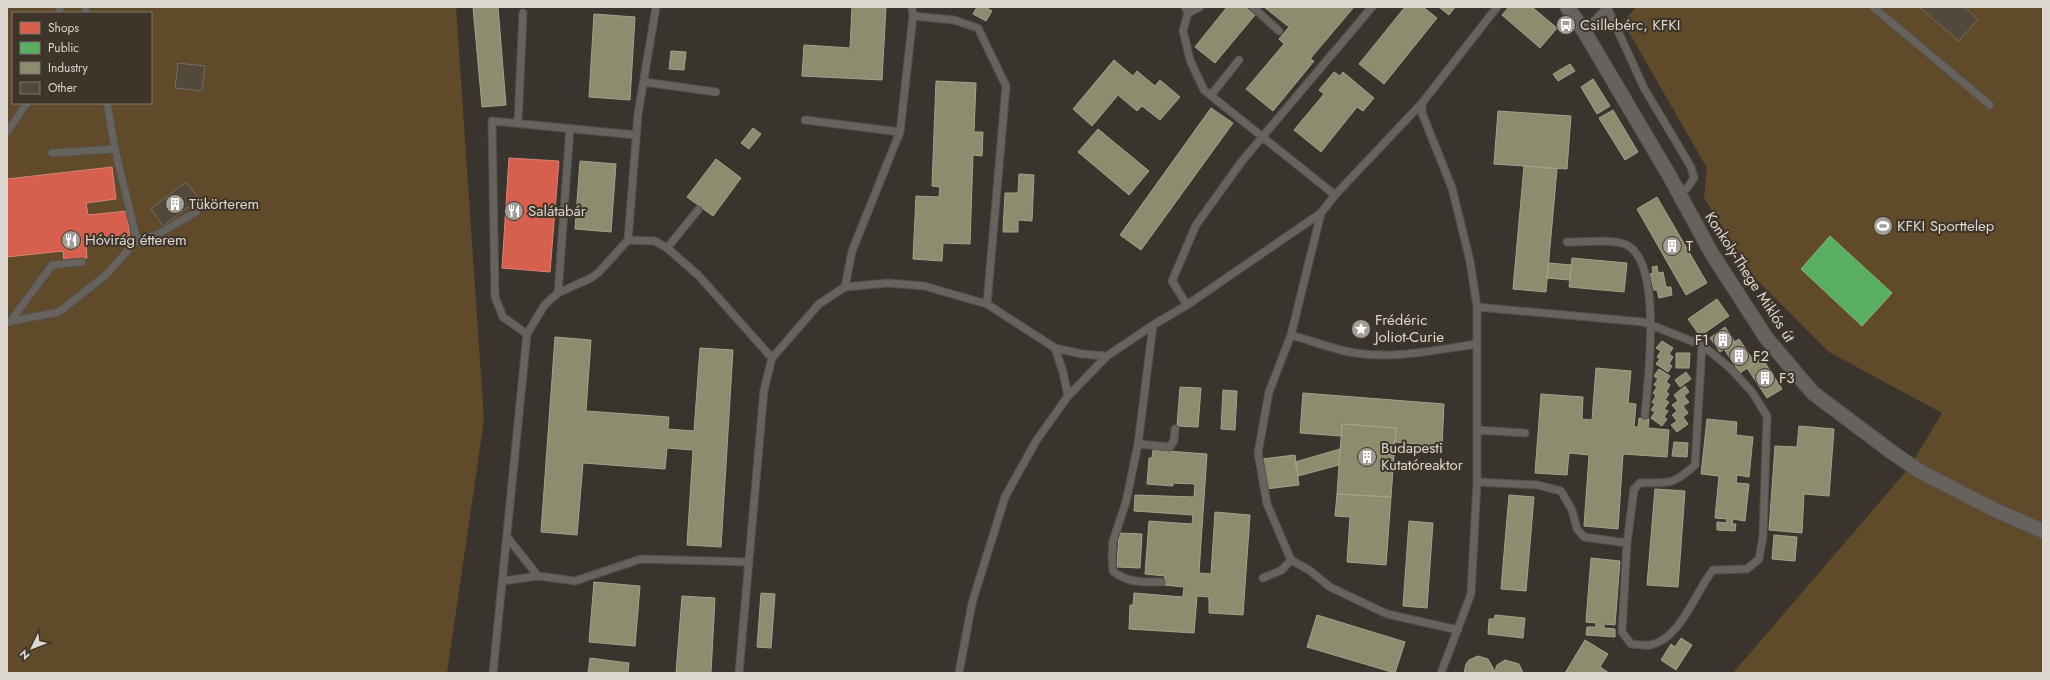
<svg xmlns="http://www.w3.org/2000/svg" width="2050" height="680" font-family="Jost,sans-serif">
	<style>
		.green { fill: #614a2a; fill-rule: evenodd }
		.shops { fill: #d6604d; stroke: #d88474 }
		.public { fill: #5aae61; stroke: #81ba82 }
		.industry { fill: #8c8c6e; stroke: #a4a28b }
		.building { fill: #53493a; stroke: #726d68 }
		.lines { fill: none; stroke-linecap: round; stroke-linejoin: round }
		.lane-casing { stroke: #55504c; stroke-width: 9 }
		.street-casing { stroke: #55504c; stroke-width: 16 }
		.lane { stroke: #66625e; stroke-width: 7 }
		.street { stroke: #66625e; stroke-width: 14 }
		.labels { text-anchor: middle; stroke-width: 4; stroke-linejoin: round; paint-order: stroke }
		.poi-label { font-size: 15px; fill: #dcd7d0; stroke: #3e352a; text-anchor: start }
		.street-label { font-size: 15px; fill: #dcd7d0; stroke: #3e352a }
	</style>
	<rect width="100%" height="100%" fill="#3a342e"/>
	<!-- green -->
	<path class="green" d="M7,7H456L484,420L447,673H7ZM13,13H151V103H13Z
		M1636,7H2043V673H1733L1909,468L1942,413L1829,352L1756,279L1704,198L1707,168L1623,22Z"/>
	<!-- shops -->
	<path class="shops" d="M509,158L559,161L550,272L502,268Z
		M112,167L116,199L86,203L88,215L127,211L130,238L86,243L87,258L64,261L63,251L7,257V179Z"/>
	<!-- public -->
	<path class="public" d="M1830,236L1892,293L1862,326L1801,269Z"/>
	<!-- industry -->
	<path class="industry" d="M473,7H498L506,105L482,107Z
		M852,7H886L882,80L802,76L804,45L850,48Z
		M977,7H985L992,11L986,21L973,14Z
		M1227,7H1245L1255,15L1215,63L1195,47Z
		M1264,7H1354L1310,59L1314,61L1273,111L1246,89L1284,44L1279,39L1289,27Z
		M1405,7H1423L1437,18L1384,84L1359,64Z
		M1439,7H1455L1449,15Z
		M1509,7H1532L1557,28L1540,48L1502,15Z
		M594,14L635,17L630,100L589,97Z
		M671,51L686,52L684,70L669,69Z
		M1114,60L1133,76L1137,71L1155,86L1160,80L1180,97L1160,120L1142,106L1137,111L1118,95L1092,126L1073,109Z
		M1570,64L1575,71L1558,81L1553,74Z
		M1334,72L1340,76L1343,72L1374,98L1363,111L1357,107L1321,152L1294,130L1324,94L1319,90Z
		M1593,79L1610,106L1597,114L1581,87Z
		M936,81L976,83L974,132H983L982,156L973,155L970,244L943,243L942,261L913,259L916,196L939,197L940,187L932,186Z
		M1211,108L1233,123L1141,250L1120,235Z
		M1613,110L1638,152L1625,160L1599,118Z
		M1498,111L1571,116L1567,169L1494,164Z
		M753,128L761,134L749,149L741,143Z
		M1098,129L1149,171L1129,195L1078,152Z
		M716,159L741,178L713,216L687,197Z
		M580,161L616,164L611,232L575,229Z
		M1524,166L1557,169L1546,292L1513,289Z
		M1019,174L1034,175L1032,221L1018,220V232H1003L1005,193H1018Z
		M1657,197L1707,283L1686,295L1637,209Z
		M1572,258L1627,263L1624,292L1569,287Z
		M1549,263L1571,265L1570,280L1547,278Z
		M1657,266L1658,273L1663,272L1666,287H1671L1672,295L1659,298L1657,290H1654L1650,274L1653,273L1652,267Z
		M1717,299L1729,316L1700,336L1688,319Z
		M1725,327L1735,342L1720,352L1710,338Z
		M555,337L591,340L586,411L669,417L668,429L694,431L700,348L733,350L721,547L687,545L693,450L667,448L665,469L583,463L577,535L541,532Z
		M1739,339L1755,363L1740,373L1724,349Z
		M1662,341L1673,348L1669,354L1673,357L1669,364L1672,366L1668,372L1656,364L1660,359L1657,357L1661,351L1656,348Z
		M1676,353H1690L1689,368H1676Z
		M1762,358L1782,389L1767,398L1747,368Z
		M1596,368L1631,371L1628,403L1636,404L1634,427H1638L1639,418L1649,419L1648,428L1669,430L1667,457L1623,454L1618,529L1584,526L1589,455L1569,453L1567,475L1535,473L1541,394L1583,397L1582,419L1592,420Z
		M1659,369L1670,376L1666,382L1670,385L1666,392L1669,394L1665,400L1669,402L1664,409L1668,411L1664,417L1667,419L1662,426L1651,418L1655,412L1651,410L1655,404L1652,402L1656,396L1653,393L1657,387L1654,385L1658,379L1654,376Z
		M1686,372L1691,379L1680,387L1675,380Z
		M1685,386L1689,392L1684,396L1689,402L1683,406L1688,413L1683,417L1688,424L1677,432L1671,425L1677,421L1672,415L1677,411L1672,405L1678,401L1674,395Z
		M1180,387L1201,388L1198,427L1177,426Z
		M1223,390L1237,391L1235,430L1221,429Z
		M1303,393L1444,404L1442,446L1395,442L1396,428L1342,424L1341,436L1300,433Z
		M1707,419L1737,422L1736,435L1753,437L1749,477L1737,475L1736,483L1749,484L1745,521L1733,519L1732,524H1736L1735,531L1717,530V522L1726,523L1727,519L1715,518L1719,476L1701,474Z
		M1342,424L1396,428L1391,497L1337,494Z
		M1799,426L1834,429L1829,496L1804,494L1802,533L1769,530L1775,446L1797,447Z
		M1674,442L1688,443L1687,457L1672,456Z
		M1340,449L1339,465L1298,476L1295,462Z
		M1153,450L1207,454L1199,573L1211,574L1215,512L1250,515L1243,615L1209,613V597L1197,596L1194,633L1129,629L1130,605H1133L1134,593L1183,597L1184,587L1164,585L1165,576L1145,574L1149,521L1192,524L1193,515L1134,511L1135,495L1194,497L1195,484L1173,483V486L1147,484L1149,458H1152Z
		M1295,455L1299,485L1266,489L1262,459Z
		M1655,489L1685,491L1678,587L1647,585Z
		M1337,494L1391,497L1386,565L1347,562L1350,517L1335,516Z
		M1509,495L1534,497L1526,591L1501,589Z
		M1409,521L1433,523L1427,608L1403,606Z
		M1119,533L1142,534L1140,568L1117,567Z
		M1774,535L1797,537L1795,561L1772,559Z
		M1591,558L1620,561L1615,625L1604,624V628L1615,629V637L1586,635L1587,627H1596V623L1586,622Z
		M594,582L640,586L635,646L589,642Z
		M761,593L775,594L771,648L757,647Z
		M682,596L715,598L711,673H676Z
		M1317,615L1405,642L1395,673L1307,647Z
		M1495,615L1525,618L1523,638L1488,634L1489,619H1494Z
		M1681,638L1692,645L1676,670L1661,660L1671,644L1675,647Z
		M1585,640L1608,654L1600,667L1609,673H1565Z
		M1478,656L1488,659L1493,668L1494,673H1464L1466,664L1469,660Z
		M590,658L629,663L628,673H588Z
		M1505,660L1519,664L1523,673H1494L1497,665Z"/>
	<!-- building -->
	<path class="building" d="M1919,7H1964L1978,19L1959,41Z
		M178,63L205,66L202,91L175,88Z
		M186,182L199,199L163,226L151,209Z"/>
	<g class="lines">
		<defs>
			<path id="lane" d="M85,7L86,13
				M1185,7L1188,13L1183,30L1190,60L1204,90L1335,195
				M1253,7L1279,31
				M1607,7L1644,88L1691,167L1694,178L1687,188L1679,194
				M1873,7L1990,105
				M59,13L60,7
				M1188,13L1200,7
				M913,16L954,20L978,28L1006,86L987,304
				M1584,31L1608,7
				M644,82L716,92
				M1211,95L1239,60
				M1422,103V113L1452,188L1470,261L1477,307V482L1471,594L1441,673
				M805,120L900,132
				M518,122L523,13
				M7,132L27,103
				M52,153L115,149
				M1321,213L1291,335L1269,392L1258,453L1267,504L1291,560L1309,570L1330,587L1387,614L1458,630
				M137,240L158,234L196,212
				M628,240L638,114L656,7
				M1567,242C1582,242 1618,238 1630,247C1662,271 1648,379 1645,415
				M667,248L698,210
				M845,287L852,251L900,132L913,16L912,7
				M558,293L570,128
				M1187,305L1172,281L1196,225L1242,161L1372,7
				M1477,307L1643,322L1702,345L1730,368L1752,392L1767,416L1763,536L1759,559L1747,569L1713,570C1696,591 1680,640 1650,645C1644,646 1637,644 1631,644L1622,632L1627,543L1634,489L1640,483C1670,482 1672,486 1695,465L1702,345
				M7,322L59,312L106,275L137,240L115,149L107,103
				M10,322L52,265L82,262
				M1153,325L1138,444L1126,502L1113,541L1112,559L1113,571C1127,583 1143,582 1161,582
				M527,334L503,317L495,297L492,121L636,135
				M1291,335C1309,340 1327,347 1345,351C1388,361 1434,350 1477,344
				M1068,396L1107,356L1153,325L1187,305L1321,213L1335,195L1422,103L1497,7
				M1477,430L1525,433
				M1138,444L1170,447L1174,440L1175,429
				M1477,482L1538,485L1561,491L1572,510L1577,529L1584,537L1627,543
				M507,537L538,576
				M1263,578L1282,570L1291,560
				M503,581L538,576L575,581L641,559L748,562
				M493,673L527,334L544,306L551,299L558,293L591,278L599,272L628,240L655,241L667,248L698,275L772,358
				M739,673L764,390L772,358L819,304L845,287L888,283L924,286L987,304L1055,348L1082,354L1107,356
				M959,673L972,603L1005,497L1036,441L1068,396L1063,372L1055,348"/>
			<path id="street" d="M1567,7L1584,31L1669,175L1712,254L1767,339L1813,393L1893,453L1921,472L1995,510L2043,531"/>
		</defs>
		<!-- lane casing -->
		<use href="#lane" class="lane-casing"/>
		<!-- street casing -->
		<use href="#street" class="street-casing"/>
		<!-- lane -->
		<use href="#lane" class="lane"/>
		<!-- street -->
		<use href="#street" class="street"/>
	</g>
	<!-- icons -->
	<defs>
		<symbol id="bus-disc" viewBox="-11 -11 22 22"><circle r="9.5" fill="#a39e97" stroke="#3e352a"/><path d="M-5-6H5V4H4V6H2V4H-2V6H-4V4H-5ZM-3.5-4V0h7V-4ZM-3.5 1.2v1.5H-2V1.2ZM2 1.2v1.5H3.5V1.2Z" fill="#fff"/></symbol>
		<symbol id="building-disc" viewBox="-11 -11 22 22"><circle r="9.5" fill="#a39e97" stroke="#3e352a"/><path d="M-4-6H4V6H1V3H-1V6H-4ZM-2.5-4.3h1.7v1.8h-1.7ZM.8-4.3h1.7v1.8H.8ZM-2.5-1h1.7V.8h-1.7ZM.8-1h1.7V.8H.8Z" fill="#fff"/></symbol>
		<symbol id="restaurant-disc" viewBox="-11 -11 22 22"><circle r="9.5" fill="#a39e97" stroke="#3e352a"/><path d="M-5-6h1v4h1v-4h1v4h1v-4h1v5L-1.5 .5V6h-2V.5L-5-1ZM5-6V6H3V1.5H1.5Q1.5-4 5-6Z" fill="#fff"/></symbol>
		<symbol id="stadium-disc" viewBox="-11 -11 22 22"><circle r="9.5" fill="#a39e97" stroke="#3e352a"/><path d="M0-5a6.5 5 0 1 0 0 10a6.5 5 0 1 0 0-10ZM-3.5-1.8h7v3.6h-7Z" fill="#fff"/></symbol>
		<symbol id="sight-disc" viewBox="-11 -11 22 22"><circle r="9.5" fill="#a39e97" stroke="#3e352a"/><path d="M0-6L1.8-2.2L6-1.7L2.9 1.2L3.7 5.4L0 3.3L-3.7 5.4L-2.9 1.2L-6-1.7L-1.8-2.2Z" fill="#fff"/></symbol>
	</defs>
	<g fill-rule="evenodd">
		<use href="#bus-disc" x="1555" y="14" width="22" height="22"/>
		<use href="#building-disc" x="164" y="193" width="22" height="22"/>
		<use href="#restaurant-disc" x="503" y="200" width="22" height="22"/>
		<use href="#stadium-disc" x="1872" y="215" width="22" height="22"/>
		<use href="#restaurant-disc" x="60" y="229" width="22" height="22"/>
		<use href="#building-disc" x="1661" y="235" width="22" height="22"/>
		<use href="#sight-disc" x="1350" y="318" width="22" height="22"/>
		<use href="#building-disc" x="1712" y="329" width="22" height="22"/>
		<use href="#building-disc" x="1728" y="345" width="22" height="22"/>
		<use href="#building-disc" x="1754" y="367" width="22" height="22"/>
		<use href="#building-disc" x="1356" y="446" width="22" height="22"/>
	</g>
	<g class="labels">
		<!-- poi labels -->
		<g class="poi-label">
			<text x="1580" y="30">Csillebérc, KFKI</text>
			<text x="189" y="209">Tükörterem</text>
			<text x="528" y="216">Salátabár</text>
			<text x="1897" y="231">KFKI Sporttelep</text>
			<text x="85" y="245">Hóvirág étterem</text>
			<text x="1686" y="251">T</text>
			<text x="1375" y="325">Frédéric<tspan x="1375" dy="17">Joliot-Curie</tspan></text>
			<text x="1709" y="345" text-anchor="end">F1</text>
			<text x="1753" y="361">F2</text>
			<text x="1779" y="383">F3</text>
			<text x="1381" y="453">Budapesti<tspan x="1381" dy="17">Kutatóreaktor</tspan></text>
		</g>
		<!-- street labels -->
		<g class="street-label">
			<text transform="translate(1750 277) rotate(57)" y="5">Konkoly-Thege Miklós út</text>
		</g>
	</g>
	<!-- border -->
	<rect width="2050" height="680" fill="none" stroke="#dcd7d0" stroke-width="16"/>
	<!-- legend -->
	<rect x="12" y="12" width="140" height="92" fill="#3e352a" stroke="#7d766c"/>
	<rect x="20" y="22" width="20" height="12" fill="#d6604d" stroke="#7d766c"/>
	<text x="48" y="32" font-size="12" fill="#dcd7d0">Shops</text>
	<rect x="20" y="42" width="20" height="12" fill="#5aae61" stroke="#7d766c"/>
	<text x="48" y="52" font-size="12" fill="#dcd7d0">Public</text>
	<rect x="20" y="62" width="20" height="12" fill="#8c8c6e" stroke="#7d766c"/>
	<text x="48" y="72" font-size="12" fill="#dcd7d0">Industry</text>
	<rect x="20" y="82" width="20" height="12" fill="#53493a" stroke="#7d766c"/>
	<text x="48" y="92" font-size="12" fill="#dcd7d0">Other</text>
	<!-- north arrow -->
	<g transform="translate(32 648) rotate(227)" stroke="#3e352a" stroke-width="3" paint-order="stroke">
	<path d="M0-3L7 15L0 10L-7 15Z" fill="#dcd7d0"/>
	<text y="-6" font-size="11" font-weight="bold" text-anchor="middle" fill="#dcd7d0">N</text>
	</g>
</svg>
